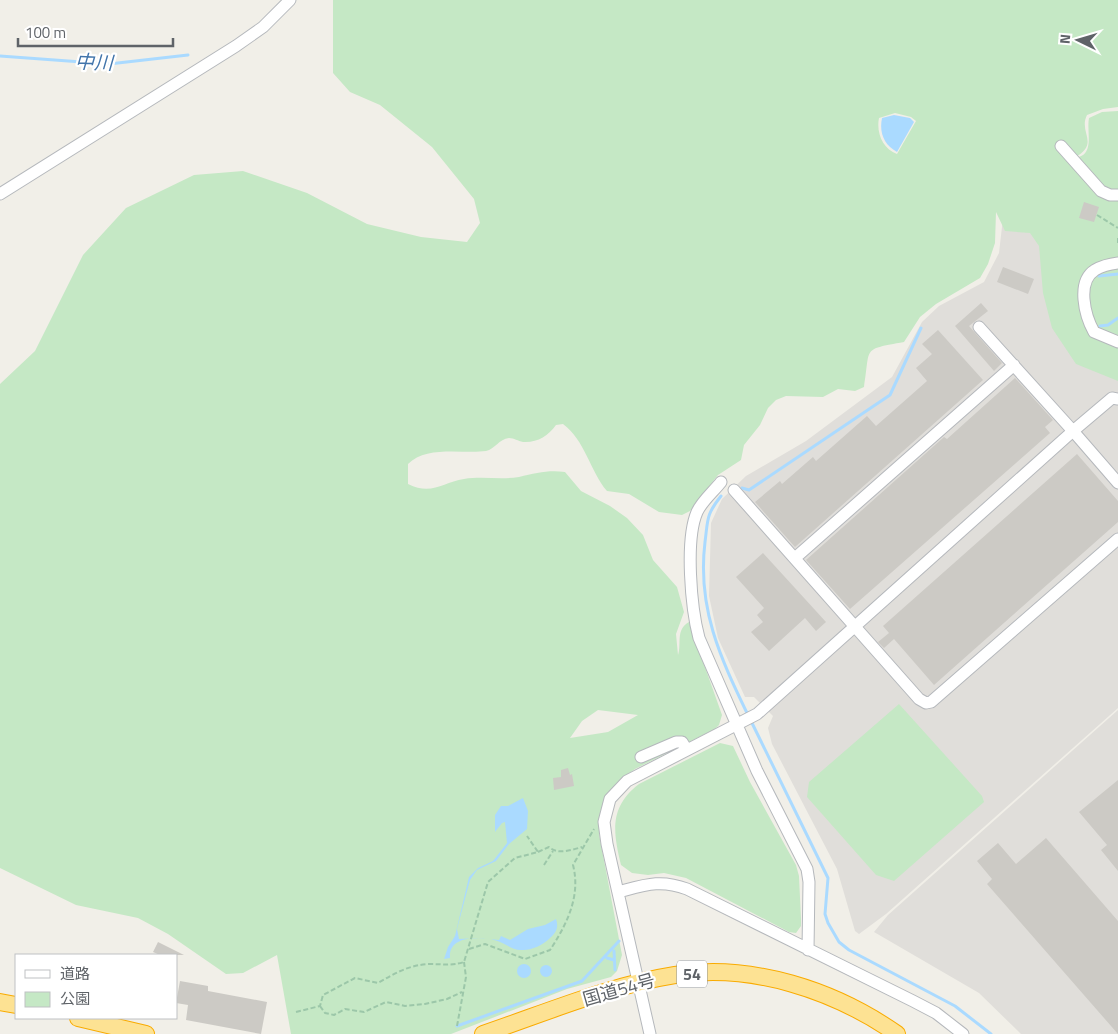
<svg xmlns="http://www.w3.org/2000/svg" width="1118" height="1034" font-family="'Titillium Web','Noto Sans JP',sans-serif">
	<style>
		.industrial { fill: #e0deda }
		.green { fill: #c5e8c5; fill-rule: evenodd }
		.water { fill: #aadaff }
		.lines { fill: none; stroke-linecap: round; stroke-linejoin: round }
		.stream { stroke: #aadaff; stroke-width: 3 }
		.building { fill: #cccac5 }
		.minor-casing { stroke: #b5b8bc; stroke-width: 13 }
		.highway-casing { stroke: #f9ab00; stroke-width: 18 }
		.path { stroke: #9cc7a9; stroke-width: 2; stroke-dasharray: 5 2.5; stroke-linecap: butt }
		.minor { stroke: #fff; stroke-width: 11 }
		.highway { stroke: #fde293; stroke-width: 16 }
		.labels { text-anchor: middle; stroke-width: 4.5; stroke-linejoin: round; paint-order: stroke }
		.shield { fill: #fff; stroke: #8f9295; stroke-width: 1 }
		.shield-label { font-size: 16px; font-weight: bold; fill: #5f6368 }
		.street-label { font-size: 18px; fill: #5f6368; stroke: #fff }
		.water-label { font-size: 19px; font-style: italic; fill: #4174aa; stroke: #fff }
	</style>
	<rect width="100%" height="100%" fill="#f1efe8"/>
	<!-- industrial -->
	<path class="industrial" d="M1016,200L1118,347V708L886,914L859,934L855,931L837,869L772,744L768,728L773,716L754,697H745L718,638L709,596L711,523L722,499L746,476L806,441L892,377L922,322L939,306L984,282L999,253L1003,218Z
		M1118,710V1034H1021L979,993L874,932L888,915Z"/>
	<!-- green -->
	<path class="green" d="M333,0H1118V107L1103,109L1087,115C1078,133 1101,143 1074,158C1096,156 1086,132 1089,118L1102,112L1118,111V381L1076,364L1052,328L1043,293L1039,246L1030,233L1005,231L996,212L995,243L988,264L980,278L936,304L920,317L904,342C861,350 871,346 864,387L855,391L838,389L823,397L786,396L776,400L768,408L760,425L744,445L741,460L718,475L690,511L682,515L659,512L629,494L607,491C590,471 585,440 563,424L556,425C548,436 537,443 523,442C518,441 514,438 509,438C499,439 495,449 486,451C463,454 426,445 408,464V484C432,496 443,482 464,479C482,476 501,480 519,477C536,473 548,470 565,472L581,491L610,506L627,518L643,535L653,560L677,587L684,612L676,634L678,655C682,644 675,630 689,622L722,715L719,725L715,729L635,769L621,779L605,799L600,813L599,834L622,955L617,971L611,977L567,989L451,1034H291L277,955L243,973L226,974L168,934L138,918L76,905L0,868V384L35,351L83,255L126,208L194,175L243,171L307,193L367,224L421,237L467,242L480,223L474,199L432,147L380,105L350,92L333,73ZM895,113L911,117L916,121L897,154C883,149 876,133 879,118ZM598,710L638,715L608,732L570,738L582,721Z
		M899,704L982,796L984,802L894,881L876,875L807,797L809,782Z
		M720,743L733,746L750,782L796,865L799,876L801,919V926L796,933L789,932L686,878L664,873L648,875L632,873L621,865C613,832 609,807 639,784Z"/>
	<!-- water -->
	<path class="water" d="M894,115L910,118L914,122L897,152C884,145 879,133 882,118Z
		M523,798L528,811L527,829L509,844L496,861L477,870L470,880L457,929L459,939L479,938L499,940L501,936L510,940L528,929L545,925L556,919C559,928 556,933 549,939C543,945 530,951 521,950C512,950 508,945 500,942C484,936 448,934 450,958L444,959L448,947L455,936L469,877L478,868L493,861L507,843L505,822L502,823L495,832V815L501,806H508Z
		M517 971a7 7 0 1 1 14 0a7 7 0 1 1-14 0Z
		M540 971a6 6 0 1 1 12 0a6 6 0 1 1-12 0Z"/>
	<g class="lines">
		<!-- stream -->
		<path class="stream" d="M0,56L109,64L188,55
			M1099,276L1118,274
			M1100,326L1108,325L1118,318
			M742,488L749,490L890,395L921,328
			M721,496C706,515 708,519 705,542C697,608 720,657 748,715
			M751,721L828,878L825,914L828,923L839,942L849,950L955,1006L991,1034
			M614,951L615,970
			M607,958L614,960
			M457,1026L582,981L619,941"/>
	</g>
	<!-- building -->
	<path class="building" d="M1084,202L1099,207L1094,222L1079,218Z
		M1003,267L1034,279L1028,294L997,282Z
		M981,303L988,311L969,326L1002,363L994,371L955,326Z
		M938,330L983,380L795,547L755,502L780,481L782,484L813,457L816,461L867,416L876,426L927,381L916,368L932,354L922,344Z
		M1015,378L1053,420L1045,427L1050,433L850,609L806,560L944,437L947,439Z
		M1077,454L1118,501V522L934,685L894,639L884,648L878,642L889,633L883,626Z
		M763,553L826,622L816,631L805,618L769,651L751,632L763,622L757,615L764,608L736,577Z
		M568,768L570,775L572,774L574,786L554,790L553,778L561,777V770Z
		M1118,780V871L1101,850L1107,845L1079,812Z
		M1046,838L1118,921V1034L987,884L992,879L977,861L998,843L1016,864Z
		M158,942L184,955H160L153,952Z
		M180,981L208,986V991L267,1002L261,1034L186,1020L188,1005L176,1003Z"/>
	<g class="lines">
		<defs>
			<path id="minor" d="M1061,146L1101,191L1110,195H1118
				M0,194L236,46L263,27L290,0
				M1118,263C1110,264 1102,266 1095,270C1076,282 1085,316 1094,332L1118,342
				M979,327L1073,431L1112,398L1118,399
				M721,482C714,491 702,501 697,512C685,540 691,608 699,638L757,771L807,869L809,882L808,950
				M734,490L919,699L926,703L931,702L1118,539
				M795,558L1014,365
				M641,757L676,742H682L687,750
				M618,892C645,885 660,879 687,889L913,1001L936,1013L963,1034
				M650,1034L607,844L604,822L610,799L627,781L757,714L1073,431L1118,483"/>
			<path id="highway" d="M0,1002L16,1005
				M78,1018L146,1034
				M483,1034C545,1013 611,985 675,975C752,963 834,990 897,1034"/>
		</defs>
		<!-- minor casing -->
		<use href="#minor" class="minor-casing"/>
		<!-- highway casing -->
		<use href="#highway" class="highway-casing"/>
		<!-- path -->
		<path class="path" d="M1097,215L1118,228
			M1118,238V243
			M538,852L549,847C558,855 571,850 582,847
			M544,865L553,851
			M469,949L485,944L525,959L550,950C567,924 581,896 573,865L594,829
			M320,1006L325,1013L334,1015L345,1009L364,1012L386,1002L405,1006L425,1004L447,999L462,992
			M296,1012L320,1006L323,995L355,978L378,983C395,973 409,965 429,964C442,964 452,966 464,962L488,882L515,858L538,852L527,836
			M457,1026L466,977L464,962"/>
		<!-- minor -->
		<use href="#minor" class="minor"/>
		<!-- highway -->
		<use href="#highway" class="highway"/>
	</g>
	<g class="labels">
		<!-- shield labels -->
		<rect class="shield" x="677" y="960.5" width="30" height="27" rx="4"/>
		<g class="shield-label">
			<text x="692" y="980">54</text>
		</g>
		<!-- street labels -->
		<g class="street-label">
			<text transform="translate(619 990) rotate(-16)" y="6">国道54号</text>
		</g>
		<!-- water labels -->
		<g class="water-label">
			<text transform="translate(94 62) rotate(2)" y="7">中川</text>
		</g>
	</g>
	<!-- legend -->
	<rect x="15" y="954" width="162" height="65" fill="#ffffff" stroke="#bfc1c3"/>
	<rect x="25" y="970" width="25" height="8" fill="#ffffff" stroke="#bfc1c3"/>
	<text x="60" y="979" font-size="15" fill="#5f6368">道路</text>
	<rect x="25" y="992" width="25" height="15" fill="#c5e8c5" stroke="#bfc1c3"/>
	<text x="60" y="1004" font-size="15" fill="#5f6368">公園</text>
	<!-- north arrow -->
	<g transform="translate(1078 40) rotate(275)" stroke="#ffffff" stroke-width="4" paint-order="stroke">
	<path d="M0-4L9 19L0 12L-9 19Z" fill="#5f6368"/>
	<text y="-8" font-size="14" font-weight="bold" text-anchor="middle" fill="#5f6368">N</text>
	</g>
	<!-- scale -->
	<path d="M18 38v8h155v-8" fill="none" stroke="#5f6368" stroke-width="2.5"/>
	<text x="25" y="38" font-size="15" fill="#5f6368" stroke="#ffffff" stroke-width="4" paint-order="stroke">100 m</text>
</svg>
